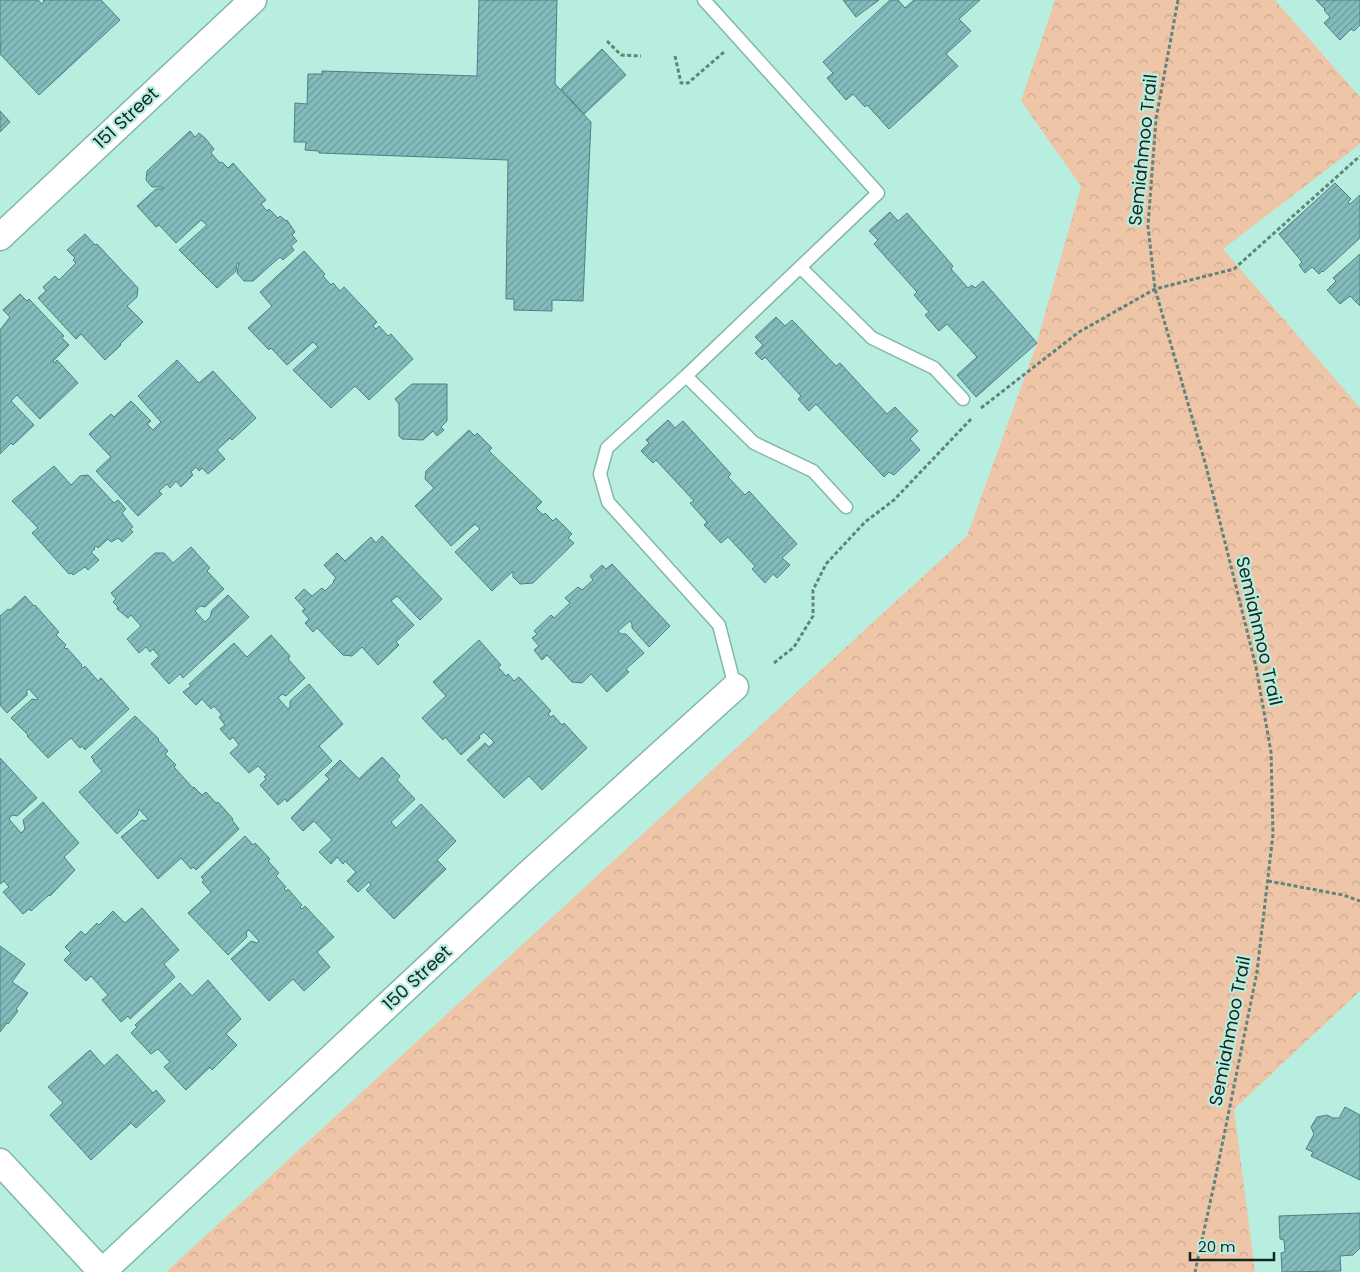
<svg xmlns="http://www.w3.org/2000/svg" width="1360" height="1272" font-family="Poppins,sans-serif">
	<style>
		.forest { fill: url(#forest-crowns) }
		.building { fill: url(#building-hatch); stroke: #4b8182 }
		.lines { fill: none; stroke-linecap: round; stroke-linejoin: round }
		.service-casing { stroke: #82b6a9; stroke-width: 15 }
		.minor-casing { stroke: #82b6a9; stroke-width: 29 }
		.path { stroke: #60847b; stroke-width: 3; stroke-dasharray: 4 2.5; stroke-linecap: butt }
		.service { stroke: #fff; stroke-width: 12 }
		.minor { stroke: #fff; stroke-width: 26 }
		.labels { text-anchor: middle; stroke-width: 4.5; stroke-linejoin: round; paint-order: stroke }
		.street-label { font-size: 18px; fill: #122722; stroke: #b8eee0 }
	</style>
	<defs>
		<pattern id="forest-crowns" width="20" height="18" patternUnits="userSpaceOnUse" patternTransform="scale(1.25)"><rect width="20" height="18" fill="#efc5a7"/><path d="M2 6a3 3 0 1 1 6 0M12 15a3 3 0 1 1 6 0" fill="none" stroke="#cca98f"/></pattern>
		<pattern id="building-hatch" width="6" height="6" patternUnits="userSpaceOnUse" patternTransform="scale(1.25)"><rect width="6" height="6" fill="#84bcbd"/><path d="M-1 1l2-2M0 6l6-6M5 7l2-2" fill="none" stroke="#6b9999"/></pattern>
	</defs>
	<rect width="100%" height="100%" fill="#b8eee0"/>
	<!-- forest -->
	<path class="forest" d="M1055,0H1275L1360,97V144L1223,249L1360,408V991L1234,1109L1255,1272H166L967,536L1036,346L1081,186L1021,101Z"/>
	<!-- building -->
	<path class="building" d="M0,0H38L42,4L44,1L43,0H101L120,20L39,95L0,54L1,39L0,37Z
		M479,0H557L555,84L591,122L583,301L552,300V311L514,310V299H506L508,160L319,153V151L305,150L306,142H294L295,103L307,104L308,74H322V71L477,76Z
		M843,0H879L856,17Z
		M890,0H898L905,8L914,0H980L959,19L971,31L946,54L958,66L889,129L867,105L865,107L853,94L846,100L827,78L833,73L823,62Z
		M1316,0H1360V25L1354,31L1351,29L1340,40L1324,23L1330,17L1324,10L1325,9Z
		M602,49L626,75L584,114L561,89Z
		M0,111L10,122L0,132Z
		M190,131L195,137L199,133L205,138L214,149L211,153L220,163L222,162L228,168L233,163L266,200L261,204L267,211L269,209L278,218L280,216L286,221L287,220L295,232L292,235L297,241L291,246L294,250L283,260L280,257L253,281H244L237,273L239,263H237L236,271L217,288L179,250L207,225L201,220L176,243L159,225L156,227L137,206L156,189H163V187H152L146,180L147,171Z
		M1335,183L1351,199L1348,202L1350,204L1360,195V238L1323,272L1322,271L1319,274L1312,267L1305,273L1299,265L1302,262L1279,234Z
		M890,212L898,221L907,213L953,266L951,269L968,288L972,285L975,288L983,281L1037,343L976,397L957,375L977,357L947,324L939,331L925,315L929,312L914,295L917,292L874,244L878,240L869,231Z
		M85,234L95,245L97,244L138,288L137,297L127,306L143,322L120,344L121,345L105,360L81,334L76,339L38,298L46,291L43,287L55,276L59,280L76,263L73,260L75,258L67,250Z
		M304,251L325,274L323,276L331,285L333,283L340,291L344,287L377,322L373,326L376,329L379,326L388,336L391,334L413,359L369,400L355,386L331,408L293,370L318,347L313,342L287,365L271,348L269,350L248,328L272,306L260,292Z
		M1360,254V306L1350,296L1340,304L1327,290L1336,281L1333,278Z
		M20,294L27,301L29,299L64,336L62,338L69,345L53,361L54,363L57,360L78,383L40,419L17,395L11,401L34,425L13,445L11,443L0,454V330L10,317L3,310Z
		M776,317L785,326L792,320L836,366L840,363L887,414L895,407L918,431L910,439L920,450L894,475L889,472L884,477L816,404L809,411L798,399L801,396L765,357L762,360L755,353L763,345L755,337Z
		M177,360L199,383L213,371L256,418L232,440L230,438L217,450L225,459L208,474L202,468L199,471L196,467L191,472L193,475L181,487L176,481L170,488L167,484L159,491L162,494L138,516L96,471L111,457L89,434L111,414L114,417L131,401L151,421L147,424L153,430L161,422L138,396Z
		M412,384H447V421L441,427L444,430L437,436L433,431L423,440L402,439L399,436V404L395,399Z
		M668,420L675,428L683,421L731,474L728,477L745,495L749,491L797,544L782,558L790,565L777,578L773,574L765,583L752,569L755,566L728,537L721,543L704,525L707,522L690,503L694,501L656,460L653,463L641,451L649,443L646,440Z
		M469,430L475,436L477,433L492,448L489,451L542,502L536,508L543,515L545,513L553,521L556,518L572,534L568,538L574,543L533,583L520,584L513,577V571L492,591L455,552L480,529L475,524L451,546L415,506L434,488L425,479L426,471Z
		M54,466L71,485L80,476L88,475L114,503L118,500L126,509L122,513L133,527L130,529L133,532L122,542L118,538L111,542L108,539L98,548L96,546L94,548L95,549L91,552L99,560L88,570L85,567L73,575L71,573L69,574L32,533L38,528L12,501Z
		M382,536L442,599L420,620L397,596L391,601L414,625L396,642L399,645L378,665L362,647L352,656L343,655L317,628L313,632L305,623L309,619L302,611L305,609L295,598L304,589L312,596L322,588L325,591L334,582L333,581L336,578L324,565L337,553L345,561L371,537L376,543Z
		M191,547L210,568L207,571L224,589L205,607L200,606L195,611L205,622L210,617L212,610L228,595L249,617L183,678L180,674L169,684L151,664L159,656L153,649L150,652L146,647L139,653L127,639L141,626L131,615L128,618L117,609L118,607L113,602L116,599L111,593L155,553H164L173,563Z
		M612,564L670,626L649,647L632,628V624L630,621L618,631L621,634H626L644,653L626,669L629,672L607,692L591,674L582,683L572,682L547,655L542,660L534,650L539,646L532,638L537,634L534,631L551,615L554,618L570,603L565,598L578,587L582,590L593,580L590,576L602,565L606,569Z
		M25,596L34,606L35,605L59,632L56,635L66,645L64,647L66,649L67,648L82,665L81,666L83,668L85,666L98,681L101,678L129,709L85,750L82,746L80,748L71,738L48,758L27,736L28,735L11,718L32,699L37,700L38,699L29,689L27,690V695L7,713L0,705V616L8,609L10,610Z
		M271,635L290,656L288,659L305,678L286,696L282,694L278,698L288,709L290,707V701L309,684L343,724L319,746L332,761L287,802L285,799L278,805L260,785L266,779L264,777L267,775L258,766L249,773L230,753L239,745L233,737L230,740L220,729L225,725L219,717L222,715L214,706L211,709L202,699L196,705L183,692L191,686L189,684L234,643L247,657Z
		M479,640L501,665L498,667L506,676L508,674L514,681L519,677L551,711L548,714L551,717L553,715L562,725L564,723L587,748L542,790L529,776L504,798L467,760L485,743L489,747L494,742L484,732L479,736L480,738L461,755L445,737L443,740L422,718L446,696L433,682Z
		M135,716L159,739L158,740L168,751L165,754L176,765L174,767L193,788L194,787L202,795L206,792L216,803L218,802L233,819L232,820L239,829L196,870L193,867L191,869L181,858L158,879L121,837L142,820L146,821L148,819L139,809L137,815L117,834L79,792L102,771L93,761L94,760L91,757Z
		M382,757L400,776L397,780L415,799L391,822L396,828L421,804L456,841L437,860L446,869L394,919L366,890L371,885L369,882L358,892L347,881L356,872L345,861L343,864L337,857L331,864L319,852L332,840L314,821L303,831L291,818L329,779L325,775L340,760L359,779Z
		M0,758L37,798L17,816L12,815L9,819L21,833L25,829L23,820L43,802L79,843L64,857L75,870L50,896L49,895L31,911L29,909L23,914L3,892L9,887L4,881L0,884Z
		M245,836L253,845L255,843L270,859L268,861L279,873L276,876L286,887L284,889L286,891L288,889L302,905L300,907L302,909L305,906L334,937L317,952L330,967L304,991L293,979L269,1001L231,959L251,941L257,943L259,941L249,930L246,932L247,937L228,955L188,913L211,892L202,882L204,880L201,877Z
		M142,908L179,950L164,964L175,977L130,1019L128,1016L121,1022L102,1000L108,995L91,976L86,981L64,960L71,953L65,947L81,931L85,935L97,923L99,925L113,911L125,923Z
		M0,946L25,964L12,982L28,993L16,1009L18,1011L8,1024L7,1023L0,1032Z
		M208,980L241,1019L226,1034L237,1045L212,1070L210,1067L186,1090L164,1067L170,1062L158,1049L151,1054L131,1033L137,1027L135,1025L180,983L192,996Z
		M90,1050L104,1066L117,1054L153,1093L156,1090L165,1101L136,1128L131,1123L91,1160L50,1115L63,1103L48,1087Z
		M1345,1107L1360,1115V1180L1311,1156L1313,1152L1306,1149L1314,1134L1311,1127L1317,1117L1327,1115L1333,1118H1339Z
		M1360,1213V1248L1353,1255L1340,1256L1341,1271L1282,1272L1281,1253L1285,1252L1284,1240L1280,1239L1279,1216Z"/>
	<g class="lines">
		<defs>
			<path id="service" d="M704,0L878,193L686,376L607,448L600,474L608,502L719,625L735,687
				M800,267L872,338L934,368L963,399
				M686,376L754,443L813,471L846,507"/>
			<path id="minor" d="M0,237L253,0
				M0,1162L102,1272
				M102,1272L526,876L735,687"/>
		</defs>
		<!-- service casing -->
		<use href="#service" class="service-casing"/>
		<!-- minor casing -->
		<use href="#minor" class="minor-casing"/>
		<!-- path -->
		<path class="path" d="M1178,0L1156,119L1148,226L1155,289L1206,466L1256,667L1271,752L1273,834L1257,972L1215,1180L1195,1272
			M607,41L621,55L641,56
			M675,56L681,83H688L724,52
			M981,408L1079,332L1155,289L1234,269L1360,156
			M774,663L794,647L813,616V590L826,564L865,522L894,500L972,418
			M1268,881L1343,895L1360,901"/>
		<!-- service -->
		<use href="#service" class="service"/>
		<!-- minor -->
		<use href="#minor" class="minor"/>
	</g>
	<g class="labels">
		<!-- street labels -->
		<g class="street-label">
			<text transform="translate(126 118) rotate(-43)" y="6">151 Street</text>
			<text transform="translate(1143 150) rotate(-84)" y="6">Semiahmoo Trail</text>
			<text transform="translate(1259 631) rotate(77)" y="6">Semiahmoo Trail</text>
			<text transform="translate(417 978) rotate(-43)" y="6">150 Street</text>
			<text transform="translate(1230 1031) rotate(-79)" y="6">Semiahmoo Trail</text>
		</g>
	</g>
	<!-- scale -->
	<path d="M1190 1252v8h84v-8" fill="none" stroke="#122722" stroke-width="2.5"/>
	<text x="1198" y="1252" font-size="15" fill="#122722" stroke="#b8eee0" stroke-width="4" paint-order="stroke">20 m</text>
</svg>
